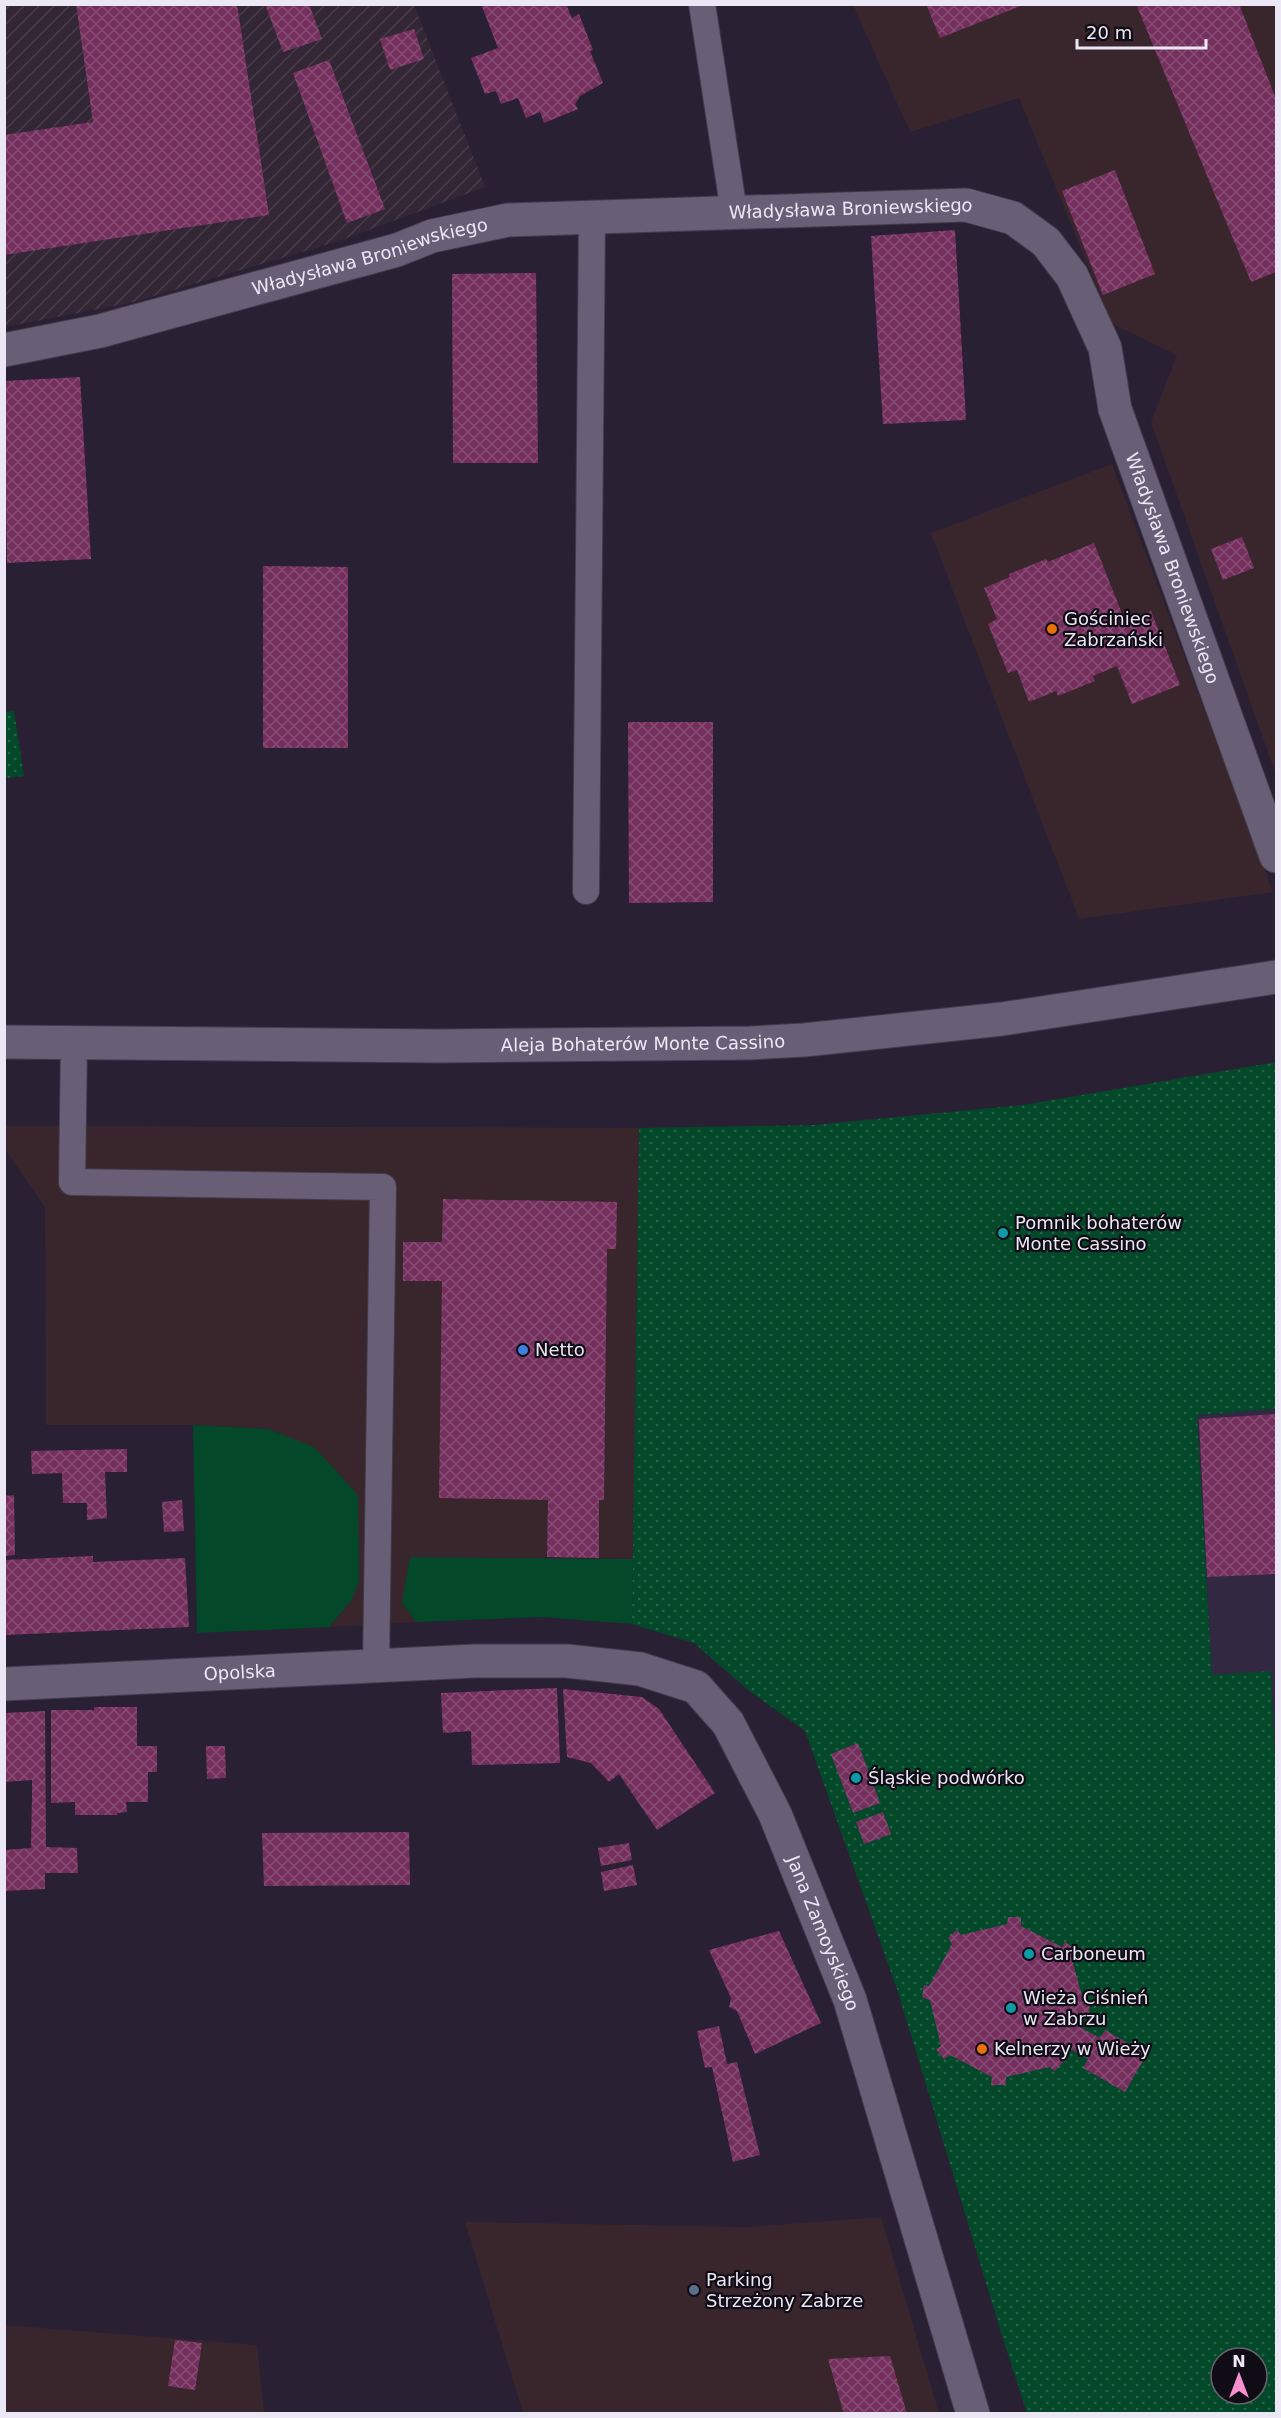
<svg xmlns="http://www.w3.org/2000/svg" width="1281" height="2418" font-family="'DejaVu Sans',sans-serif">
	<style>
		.commercial { fill: #39262c }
		.industrial { fill: url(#industrial-furrows) }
		.built { fill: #332842 }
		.green { fill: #024829 }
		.park { fill: url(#park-dots); fill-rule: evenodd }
		.building { fill: url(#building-cross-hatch) }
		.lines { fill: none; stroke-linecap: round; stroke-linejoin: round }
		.service-casing { stroke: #423b4b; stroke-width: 28 }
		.minor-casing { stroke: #423b4b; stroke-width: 35 }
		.tertiary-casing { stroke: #423b4b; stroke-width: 35 }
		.service { stroke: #685f76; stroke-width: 26 }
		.minor { stroke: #685f76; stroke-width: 33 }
		.tertiary { stroke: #685f76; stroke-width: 33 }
		.food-dot { fill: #e8710a; stroke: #100c15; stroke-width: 2 }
		.culture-dot { fill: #0f9aa8; stroke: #100c15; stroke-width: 2 }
		.shop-dot { fill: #3f7fe0; stroke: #100c15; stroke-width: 2 }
		.service-dot { fill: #5c6f8a; stroke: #100c15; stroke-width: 2 }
		.labels { text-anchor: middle; stroke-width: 4.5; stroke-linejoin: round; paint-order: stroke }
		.street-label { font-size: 18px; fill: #ece7f4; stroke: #100c15 }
		.poi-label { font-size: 18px; fill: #ece7f4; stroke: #100c15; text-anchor: start }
	</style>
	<defs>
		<pattern id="industrial-furrows" width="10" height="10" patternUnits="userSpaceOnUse" patternTransform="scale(1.5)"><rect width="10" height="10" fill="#342735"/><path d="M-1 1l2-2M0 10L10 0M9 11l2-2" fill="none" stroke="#483c49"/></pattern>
		<pattern id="park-dots" width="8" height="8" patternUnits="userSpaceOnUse" patternTransform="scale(1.5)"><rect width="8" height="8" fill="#024829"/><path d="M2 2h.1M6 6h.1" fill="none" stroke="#276249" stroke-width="1.8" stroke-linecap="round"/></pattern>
		<pattern id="building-cross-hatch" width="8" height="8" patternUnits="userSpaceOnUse" patternTransform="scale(1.5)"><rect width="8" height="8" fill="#742f5d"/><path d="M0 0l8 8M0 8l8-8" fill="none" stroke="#884d75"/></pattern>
	</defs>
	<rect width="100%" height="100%" fill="#292034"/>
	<!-- commercial -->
	<path class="commercial" d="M853,5H1276V775L1151,422L1177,355L1112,324L1019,98L910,132Z
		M1112,464L1273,892L1079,919L931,533Z
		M4,1126L639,1128L633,1559L547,1557L402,1603L416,1622L329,1627L351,1601L268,1429L193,1425H46L45,1207L5,1150Z
		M881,2217L939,2413H523L465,2222L747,2227Z
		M4,2325L257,2345L264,2413H5Z"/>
	<!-- industrial -->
	<path class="industrial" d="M5,5H414L485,187L339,241L130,303L5,327Z"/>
	<!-- built -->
	<path class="built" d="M1276,1409V1784L1271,1672L1212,1675L1197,1415Z"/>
	<!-- green -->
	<path class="green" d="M193,1425L268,1429L314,1447L358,1495L359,1581L351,1601L329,1627L197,1633Z
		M410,1557L633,1559L632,1624L542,1617L416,1622L402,1603Z"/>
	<!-- park -->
	<path class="park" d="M14,711L24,776L5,778V712Z
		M1276,1062V1409L1197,1415L1212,1675L1271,1671L1276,1784V2413H1027L1002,2336L897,1989L805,1731L748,1690L694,1643L632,1624L639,1128L813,1125L1023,1105ZM1221,2358H1257V2394H1221Z"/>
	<!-- building -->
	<path class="building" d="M76,4H237L269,215L4,255V135L93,122Z
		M265,4H309L322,39L283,52Z
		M481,4H566L572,18L579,14L593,50L590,51L603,83L580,96L575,104L578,109L544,123L540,112L526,118L518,98L501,104L496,91L485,94L471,58L498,48Z
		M926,4H1023V5L940,38Z
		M1136,4H1239L1276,99V272L1251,282Z
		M414,29L424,59L390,70L380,39Z
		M329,60L385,209L347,223L293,73Z
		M1115,170L1155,274L1103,295L1062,191Z
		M955,230L966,420L883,424L871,236Z
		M536,273L538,463H453L452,274Z
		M80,377L91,559L7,563L4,381Z
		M1242,537L1254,568L1223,580L1211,549Z
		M1094,543L1125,621L1151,611L1180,685L1132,704L1117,666L1093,676L1095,681L1058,696L1056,691L1029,702L1017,670L1008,673L988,624L997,619L984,588L1010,577L1009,574L1046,559L1048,562Z
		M263,566L348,567V748H263Z
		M628,722H713V902L629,903Z
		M443,1199L617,1202L616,1249H607L604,1500H599V1558L547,1557L548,1500L439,1498L442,1281H403V1242H442Z
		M1276,1414V1574L1207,1577L1199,1419Z
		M127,1449V1472H105L107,1518L87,1520V1503H63L62,1473L32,1474L31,1451Z
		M14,1495L15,1555L4,1556V1496Z
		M182,1500L184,1531L164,1532L162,1502Z
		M93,1556V1562L185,1558L189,1627L5,1635L4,1560Z
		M557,1688L560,1763L472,1765L471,1731L443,1733L441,1693Z
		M563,1689L642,1697L659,1709L715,1793L657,1830L619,1774L609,1782L591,1763L567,1757Z
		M94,1707H137V1746H157V1772H148V1802H126L127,1812L117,1813V1815H75V1802L51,1803V1710H94Z
		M45,1711L46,1847L77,1848L78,1873H45V1889L4,1891V1850L31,1848L32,1795V1780L4,1782V1713Z
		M858,1743L880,1803L853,1813L831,1754Z
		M206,1746H225L226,1778L207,1779Z
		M883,1812L891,1834L864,1844L856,1822Z
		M409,1832L410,1885L264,1886L262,1833Z
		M629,1843L632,1860L601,1866L598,1848Z
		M633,1865L637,1885L604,1891L601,1872Z
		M1008,1917H1021V1926L1062,1947L1065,1942L1076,1950L1071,1956L1083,1999L1090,2001L1089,2015H1082L1076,2025L1100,2038L1105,2030L1147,2054L1125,2092L1083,2068L1088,2059L1065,2046L1059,2056L1064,2061L1055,2071L1049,2067L1006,2077V2085H991L992,2077L950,2055L944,2059L936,2049L941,2046L930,2000L922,1997L924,1985L929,1986L952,1944L948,1938L957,1930L961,1935L1007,1924Z
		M779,1931L821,2023L755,2054L737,2011L729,2007L731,1998L709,1950Z
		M719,2026L727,2064L737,2062L760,2155L733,2162L712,2067L705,2068L697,2031Z
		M175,2340L202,2343L195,2390L168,2386Z
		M890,2356L907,2414H844L828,2359Z"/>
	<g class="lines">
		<defs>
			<path id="service" d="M702,4L734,212
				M586,891L592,216
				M74,1043L72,1182L383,1187L376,1666"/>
			<g id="minor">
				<path id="s1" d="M4,350L100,331L397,250L432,236L508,220L966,205L1013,218L1046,242L1072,276L1105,348L1115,409L1276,856"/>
				<path id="s2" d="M4,1684L475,1661H567L640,1669L696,1687L728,1723L775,1814L850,2000L973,2414"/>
			</g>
			<g id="tertiary">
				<path id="s3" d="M4,1042L439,1046L750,1043L804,1040L1002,1019L1276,977"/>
			</g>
		</defs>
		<!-- service casing -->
		<use href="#service" class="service-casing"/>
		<!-- minor casing -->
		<use href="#minor" class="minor-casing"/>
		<!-- tertiary casing -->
		<use href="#tertiary" class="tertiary-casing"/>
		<!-- service -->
		<use href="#service" class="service"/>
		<!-- minor -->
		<use href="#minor" class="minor"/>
		<!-- tertiary -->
		<use href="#tertiary" class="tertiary"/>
	</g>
	<!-- markers -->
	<g class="food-dot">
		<circle cx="1052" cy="629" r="6"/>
		<circle cx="982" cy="2049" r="6"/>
	</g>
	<g class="culture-dot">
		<circle cx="1003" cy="1233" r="6"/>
		<circle cx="856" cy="1778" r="6"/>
		<circle cx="1029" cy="1954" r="6"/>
		<circle cx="1011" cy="2008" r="6"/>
	</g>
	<circle class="shop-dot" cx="523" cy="1350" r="6"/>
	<circle class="service-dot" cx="694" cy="2290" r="6"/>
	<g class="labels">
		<!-- street labels -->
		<g class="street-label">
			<text dy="6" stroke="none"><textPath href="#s1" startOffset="864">Władysława Broniewskiego</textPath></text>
			<text dy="6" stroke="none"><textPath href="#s1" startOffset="378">Władysława Broniewskiego</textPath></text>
			<text dy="6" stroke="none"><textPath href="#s1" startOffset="1422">Władysława Broniewskiego</textPath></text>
			<text dy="6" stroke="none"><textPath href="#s3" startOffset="639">Aleja Bohaterów Monte Cassino</textPath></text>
			<text dy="6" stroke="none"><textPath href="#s2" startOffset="236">Opolska</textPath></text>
			<text dy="6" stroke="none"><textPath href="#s2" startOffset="975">Jana Zamoyskiego</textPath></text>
		</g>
		<!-- poi labels -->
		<g class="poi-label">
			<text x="1064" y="625">Gościniec<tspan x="1064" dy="21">Zabrzański</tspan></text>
			<text x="1015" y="1229">Pomnik bohaterów<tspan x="1015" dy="21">Monte Cassino</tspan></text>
			<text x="535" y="1356">Netto</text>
			<text x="868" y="1784">Śląskie podwórko</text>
			<text x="1041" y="1960">Carboneum</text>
			<text x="1023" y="2004">Wieża Ciśnień<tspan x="1023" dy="21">w Zabrzu</tspan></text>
			<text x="994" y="2055">Kelnerzy w Wieży</text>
			<text x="706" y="2286">Parking<tspan x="706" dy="21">Strzeżony Zabrze</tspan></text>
		</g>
	</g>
	<!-- border -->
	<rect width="1281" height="2418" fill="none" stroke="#ece7f4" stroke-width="12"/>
	<!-- north arrow -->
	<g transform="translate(1239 2376)"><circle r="28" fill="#100c15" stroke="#68646e" stroke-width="1.5"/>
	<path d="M0-4.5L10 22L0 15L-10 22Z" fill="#f790ce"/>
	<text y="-9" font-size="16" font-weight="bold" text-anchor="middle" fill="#ece7f4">N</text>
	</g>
	<!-- scale -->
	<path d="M1077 39v9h129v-9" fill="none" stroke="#ece7f4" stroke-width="3"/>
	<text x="1086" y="39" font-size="18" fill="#ece7f4" stroke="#100c15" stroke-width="4.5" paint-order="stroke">20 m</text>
</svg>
